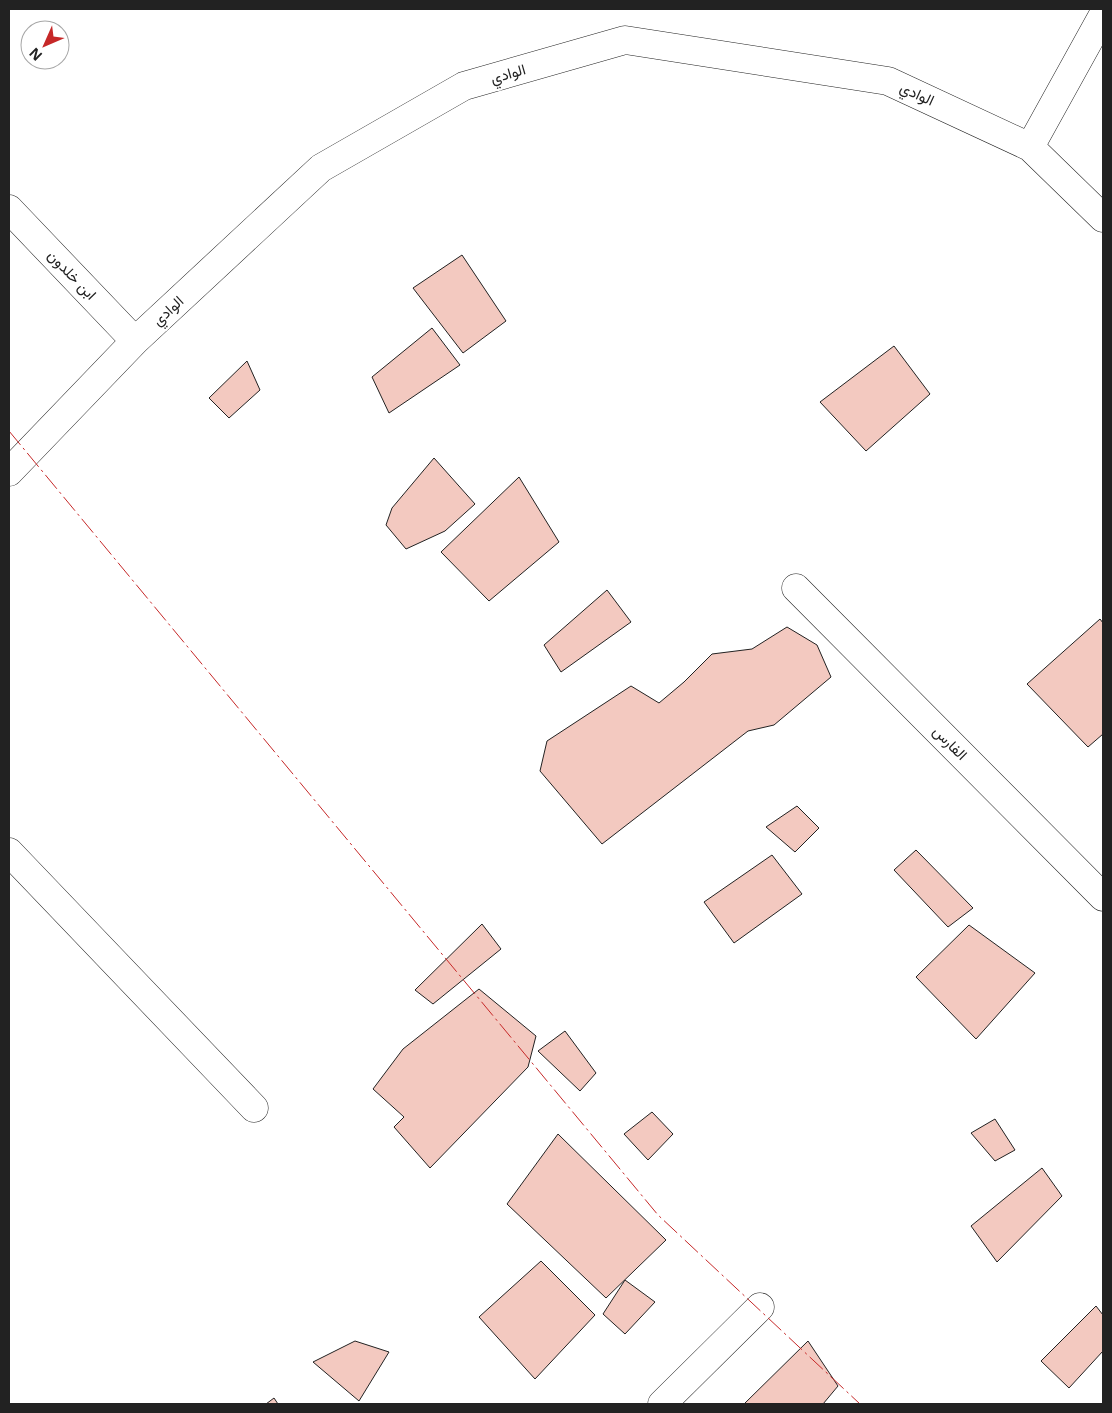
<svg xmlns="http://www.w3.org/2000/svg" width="1112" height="1413" font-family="'Noto Sans',Vazirmatn,sans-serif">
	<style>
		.building { fill: #f3c9c0; stroke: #222 }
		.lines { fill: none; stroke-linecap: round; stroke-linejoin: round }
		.minor-casing { stroke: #222; stroke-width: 29 }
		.minor { stroke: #fff; stroke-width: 28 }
		.power { stroke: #c62828; stroke-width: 1; stroke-dasharray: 18 4 2.5 4; stroke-linecap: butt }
		.labels { text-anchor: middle; stroke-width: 4; stroke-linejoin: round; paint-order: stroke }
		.street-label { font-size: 15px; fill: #222; stroke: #fff }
	</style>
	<rect width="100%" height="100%" fill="#fff"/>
	<!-- building -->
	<path class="building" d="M462,255L506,321L463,353L413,288Z
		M432,328L460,365L389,413L372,377Z
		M894,346L930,394L866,451L820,402Z
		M247,361L260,390L229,418L209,398Z
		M434,458L475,504L445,531L406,549L386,525L392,508Z
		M519,477L559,542L489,601L441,552Z
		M607,590L631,622L561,672L544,645Z
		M1100,619L1103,623V734L1088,747L1027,684Z
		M787,627L817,645L831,677L774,725L748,731L602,844L540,771L547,741L631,686L659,703L684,682L712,654L752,649Z
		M797,806L819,828L795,852L766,827Z
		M916,850L973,908L948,927L894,870Z
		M772,855L802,894L734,943L704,902Z
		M482,924L501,949L433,1004L415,990Z
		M969,925L1035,973L976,1039L916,977Z
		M479,989L536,1036L528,1067L430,1168L394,1127L404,1117L373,1089L403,1049Z
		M565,1031L596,1073L580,1091L538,1051Z
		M652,1112L673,1134L648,1160L624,1134Z
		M995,1119L1015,1150L995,1161L971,1133Z
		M558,1134L666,1240L606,1298L507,1204Z
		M1042,1168L1062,1196L997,1262L971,1226Z
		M541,1261L595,1315L535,1379L479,1317Z
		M625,1280L655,1302L625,1334L603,1314Z
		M1096,1306L1103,1315V1351L1069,1388L1041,1361Z
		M355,1341L389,1352L359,1401L313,1362Z
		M808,1341L838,1386L823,1404H744Z
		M274,1398L278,1404H266Z"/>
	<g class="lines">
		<defs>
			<path id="minor" d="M1030,147L1103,15
				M9,209L135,341
				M9,472L135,341L321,168L464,86L625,40L888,81L1030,147L1103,218
				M796,588L1103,897
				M9,852L254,1108
				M662,1404L760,1307"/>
		</defs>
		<!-- minor casing -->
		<use href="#minor" class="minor-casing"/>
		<!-- minor -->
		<use href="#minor" class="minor"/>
		<!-- power -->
		<path class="power" d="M9,431L658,1215L860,1404"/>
	</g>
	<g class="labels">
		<!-- street labels -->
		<g class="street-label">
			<text transform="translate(508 74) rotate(-16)" y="5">الوادي</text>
			<text transform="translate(917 94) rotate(25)" y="5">الوادي</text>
			<text transform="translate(72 275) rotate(46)" y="5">ابن خلدون</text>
			<text transform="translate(168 311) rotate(-43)" y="5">الوادي</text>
			<text transform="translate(950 743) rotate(45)" y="5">الفارس</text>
		</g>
	</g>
	<!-- border -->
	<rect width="1112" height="1413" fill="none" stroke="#222222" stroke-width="20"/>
	<!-- north arrow -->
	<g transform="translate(45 45) rotate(225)"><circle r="24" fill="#ffffff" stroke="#a7a7a7"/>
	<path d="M0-4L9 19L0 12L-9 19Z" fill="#c62828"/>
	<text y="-8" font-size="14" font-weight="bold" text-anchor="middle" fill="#222222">N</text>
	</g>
</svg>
